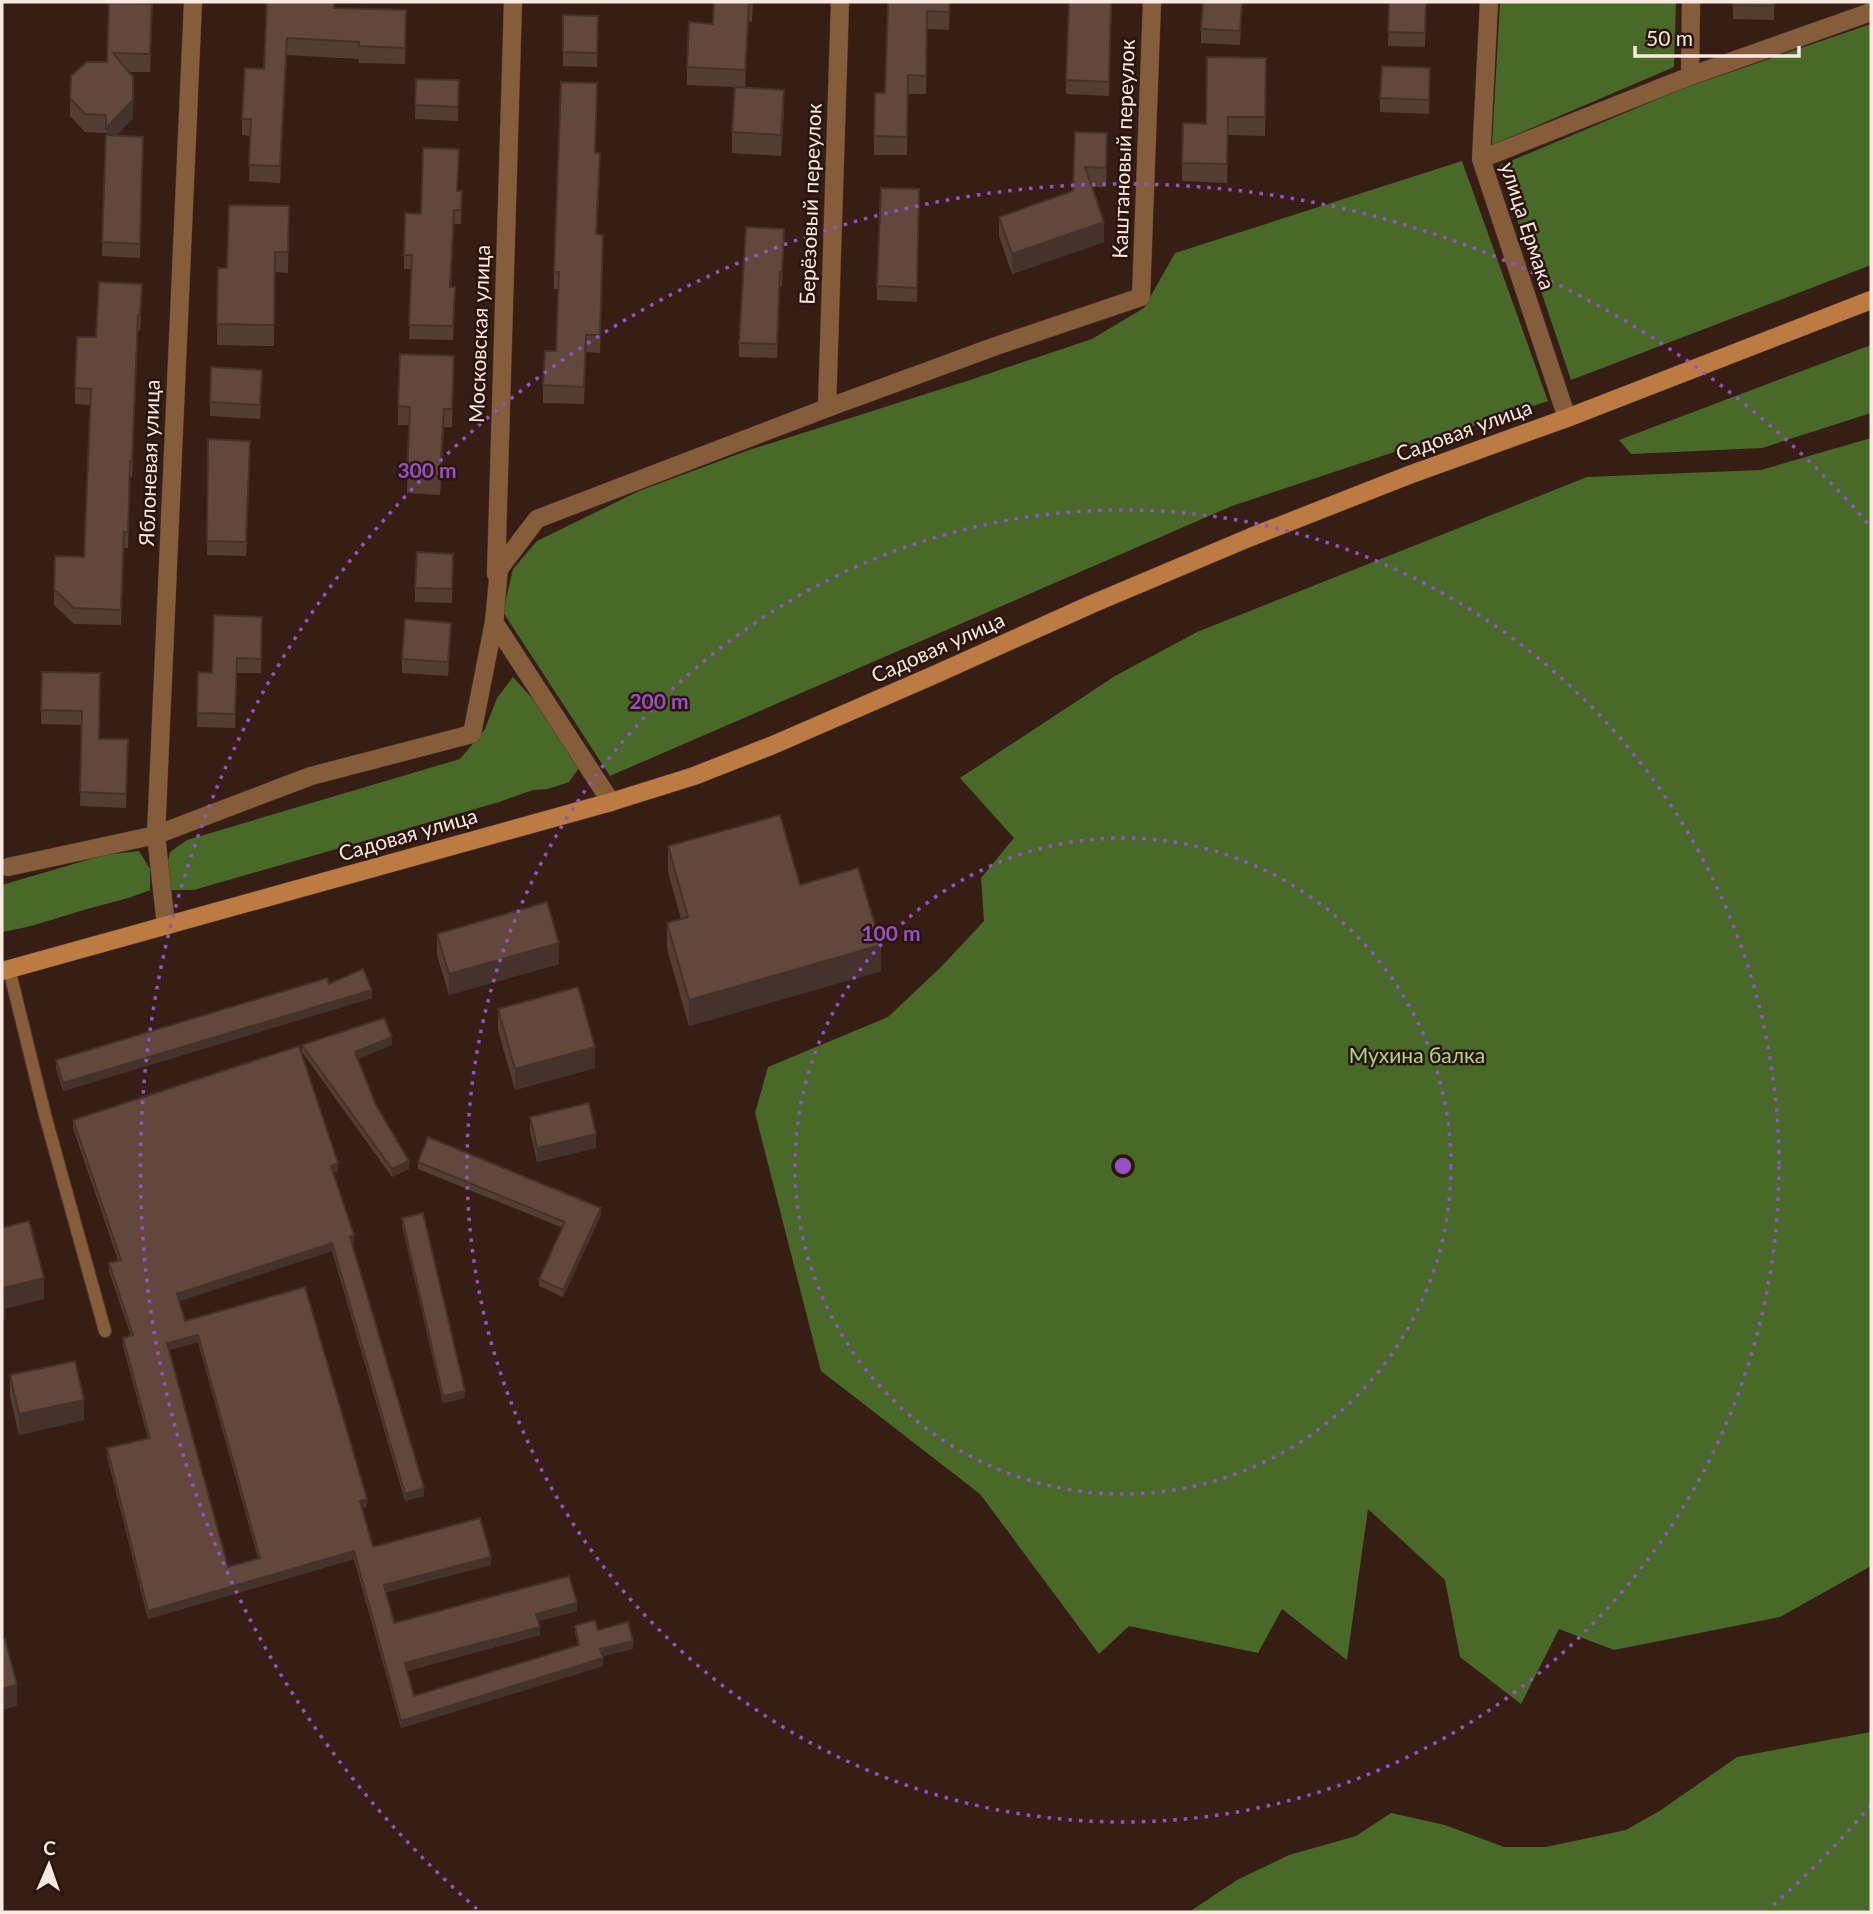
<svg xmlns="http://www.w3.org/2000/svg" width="1873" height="1914" font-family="Lato,sans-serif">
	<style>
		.forest { fill: #486928 }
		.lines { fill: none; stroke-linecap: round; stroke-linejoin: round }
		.lane-casing { stroke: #513a32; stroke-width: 14 }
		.street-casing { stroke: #513a32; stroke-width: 19 }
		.secondary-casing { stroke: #513a32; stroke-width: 19 }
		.lane { stroke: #855d3a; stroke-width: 12 }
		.street { stroke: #855d3a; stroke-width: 18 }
		.secondary { stroke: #bc7b42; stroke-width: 18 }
		.wall { fill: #543e34; fill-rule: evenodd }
		.shaded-wall { fill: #45322a }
		.building { fill: #62483c; stroke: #45322a; stroke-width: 2; fill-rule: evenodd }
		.ring { fill: none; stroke: #9452c6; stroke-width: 3.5; stroke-dasharray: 3.5 7 }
		.labels { text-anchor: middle; stroke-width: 5; stroke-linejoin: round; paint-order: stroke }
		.street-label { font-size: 21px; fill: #fae9e2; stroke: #2b140c }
		.park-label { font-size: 21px; fill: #a8da7f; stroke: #2b140c }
		.centre { fill: #9452c6; stroke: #2b140c; stroke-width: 3.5 }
		.ring-label { font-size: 21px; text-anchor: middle; font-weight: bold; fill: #9452c6; stroke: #2b140c; stroke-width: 5; stroke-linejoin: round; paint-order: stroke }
	</style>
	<rect width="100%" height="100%" fill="#361e15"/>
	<!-- forest -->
	<path class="forest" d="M1500,2H1676L1674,67L1492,145Z
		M1871,24V265L1571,380L1499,166L1684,88Z
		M1462,161L1548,401L1232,506L610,776L503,612L513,569L537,541L639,491L749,450L970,380L1092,339L1144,308L1175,253Z
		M1871,345V413L1762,448L1631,454L1619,440Z
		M1871,438V1566L1780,1617L1614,1650L1559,1629L1521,1704L1460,1657L1445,1580L1368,1509L1347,1660L1282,1609L1258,1653L1129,1626L1099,1654L980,1494L821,1371L755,1113L768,1067L888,1017L942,966L984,921L981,878L1014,838L960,778L1115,676L1197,632L1587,477L1761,470Z
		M513,677L549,717L581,765L569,782L548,789L533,790L499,802L194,890H170L166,870L170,852L187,840L460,759L485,729L497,698Z
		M139,851L150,869V890C124,901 98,905 71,914C47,921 27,928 2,932V885L104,855Z
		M1871,1732V1912H1189L1237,1880L1289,1855L1356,1836L1391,1813L1445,1825L1504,1847H1546L1626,1830L1661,1810L1737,1757Z"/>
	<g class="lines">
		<defs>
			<path id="lane" d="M9,969L45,1115L105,1331"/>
			<path id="street" d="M1489,2L1481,159L1567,418
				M1690,76L1691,2
				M1481,159L1690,76L1871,12
				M827,408L840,2
				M496,574L513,2
				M495,616L494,622L611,802
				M8,867L156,835L311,776L472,734L494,622L499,569L537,519L827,408L996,346L1141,297L1152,2
				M166,926L156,835L193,2"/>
			<path id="secondary" d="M2,971L611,802L694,776L773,745L934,675L1092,604L1251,537L1409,475L1567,418L1871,300"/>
		</defs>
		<!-- lane casing -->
		<use href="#lane" class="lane-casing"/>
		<!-- street casing -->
		<use href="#street" class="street-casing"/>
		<!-- secondary casing -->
		<use href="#secondary" class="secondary-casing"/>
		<!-- lane -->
		<use href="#lane" class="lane"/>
		<!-- street -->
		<use href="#street" class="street"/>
		<!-- secondary -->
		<use href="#secondary" class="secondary"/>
	</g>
	<!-- wall -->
	<path class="wall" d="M267,2L334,8L406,27L405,64L359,63V59L287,55L280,183L249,181L250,136L242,135V119L264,69Z
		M714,2H753L752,22L749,21L745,87L784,111L781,156L732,153V132L735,87L687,85V67L713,24Z
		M888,2H950L949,30L927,29L926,94H908L907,155H874V136L885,93Z
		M1112,2L1109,96L1066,94V80Z
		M1242,2L1240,45L1201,43V29Z
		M1389,2H1426L1425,47L1388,46Z
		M1733,2H1774V20L1733,19Z
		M109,3L152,22L150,72H128L133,77V118L116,136L143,137L140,258L102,256L106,133L85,132L70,116V98L107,62Z
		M563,15L598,16L597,67L563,66Z
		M1266,58L1265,136L1228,135L1227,183L1182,181V163L1206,124Z
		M416,79L459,80L458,121L415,119Z
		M1430,82L1429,114L1380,112V98Z
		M1075,132L1107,153L1106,187H1092L1104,242L1012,274L999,236V217L1073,191Z
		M595,153L600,171L597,234L603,252L600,353L586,352L584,404L543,403V385L556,351L559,289H554V272Z
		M919,189L917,302L877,300V286Z
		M458,191H462L461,224H454L451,287L455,302L453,340L409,339L412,269H404V255L421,214Z
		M289,206L288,273L275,272L274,346L217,345L218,268H227Z
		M784,243L782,286H780L777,358L739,357V343Z
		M142,300L140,331H138L132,477H130L128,548H124L121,625L74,624L54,605V589L84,557L90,405L75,404V388Z
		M454,374L452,427H444L440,495L407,493L409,425H398V406Z
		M262,384L260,419L210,416V402Z
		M208,439L250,455L246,556L207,555Z
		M453,568L452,603L415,602V588Z
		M262,631L261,673H237L235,728L197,727L198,672L212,673Z
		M451,637L448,676L402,673V659Z
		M42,672L100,673L99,739H128L126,808L80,806L82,725L41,724Z
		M668,846L800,885L881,971L689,1026L667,949V923L681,919L668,872Z
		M437,934L559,964L449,995L437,955Z
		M329,984L372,998L63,1091L56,1068V1060Z
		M498,1009L595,1068L515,1090L498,1030Z
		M302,1045H392L358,1059L376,1105L409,1169L392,1177L302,1052Z
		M530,1117L596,1148L537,1162L530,1131Z
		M73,1120L338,1171L333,1173L354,1243L352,1244L424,1496L405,1501L332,1251L179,1301L185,1321L367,1507L362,1508L373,1547L491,1565L386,1592L394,1623L577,1611L538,1621L540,1635L407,1671L414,1696L578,1645L575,1634V1626L598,1630L633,1649L602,1656L603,1666L401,1728L354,1559L148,1619L107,1456V1448L148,1438L123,1346V1338L131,1336L109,1271V1263L118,1260L73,1128ZM198,1342L258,1558L228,1567L169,1350Z
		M418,1162L601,1215L563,1297L539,1286V1279L563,1228L418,1169Z
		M402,1218L465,1398L443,1403L402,1225Z
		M10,1375L84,1420L19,1435L10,1396Z"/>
	<!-- shaded-wall -->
	<path class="shaded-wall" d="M749,3V21L745,88V70Z
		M287,38V55L280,183V166Z
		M784,90V111L781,156V135Z
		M133,100V118L106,146V128Z
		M600,153V171L596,252V234Z
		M1104,222V242L1012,274V254Z
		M603,235V252L600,353V335Z
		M138,315V331L132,477V461Z
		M444,409V427L440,495V476Z
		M250,441V455L246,556V542Z
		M451,623V637L448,676V662Z
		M559,943V964L449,995V974Z
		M881,945V971L689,1026V1000Z
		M372,990V998L63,1091V1083Z
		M392,1037V1045L355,1060V1052Z
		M595,1047V1068L515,1090V1069Z
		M596,1134V1148L537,1162V1148Z
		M409,1161V1169L392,1177V1169Z
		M338,1163V1171L331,1173V1166Z
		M601,1208V1215L563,1297V1290Z
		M354,1235V1243L350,1244V1237Z
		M332,1243V1251L177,1302V1294Z
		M44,1278V1299L5,1309V1320L2,1321L3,1288Z
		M198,1335V1342L167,1351V1343Z
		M465,1391V1398L443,1403V1396Z
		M84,1400V1420L19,1435V1414Z
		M424,1488V1496L405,1501V1494Z
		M367,1499V1507L360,1509V1501Z
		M354,1551V1559L148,1619V1611Z
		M491,1557V1565L384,1593V1585Z
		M577,1603V1611L536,1622V1614Z
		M540,1627V1635L405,1671V1663Z
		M633,1641V1649L600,1657V1649Z
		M603,1658V1666L401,1728V1721Z
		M17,1685V1706L2,1710V1689Z"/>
	<!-- building -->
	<path class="building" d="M267,2H334V8L406,10L405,48L359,46V42L287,38L280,166L249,165L251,119H242L245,68L264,69Z
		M714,2H752V4L749,3L745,70L687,67L689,22L713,24Z
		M888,2H950L949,12L927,11L926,76L908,75L907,137L874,136L875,93H885Z
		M1069,2H1111L1109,82L1066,80Z
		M1203,2H1242L1240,31L1201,29Z
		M1389,2H1426L1425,33L1388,32Z
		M1733,2H1774V6L1733,5Z
		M109,3L152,4L150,54L113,53L133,77V100L106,128V115L85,114L70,98L71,76L87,62H107Z
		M563,15L598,16L597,53L563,52Z
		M1207,57L1266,58L1265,117H1228L1227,164L1182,163L1183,123L1206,124Z
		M1382,66L1430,68L1429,100L1380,98Z
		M416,79L459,80L458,107L415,105Z
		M561,82L597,83L595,153H600L596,234L603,235L600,335H586L584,387L543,385L545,351H556L559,272H554Z
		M735,87L784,90L781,135L732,132Z
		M1075,132L1107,133L1106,168L1085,167L1104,222L1012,254L999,217L1073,191Z
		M106,135L143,137L140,244L102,242Z
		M423,148L459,149L457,191H462L461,210H454L450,287H455L453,326L409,325L412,255H404L405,213L421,214Z
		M881,188L919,189L917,288L877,286Z
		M229,205L289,206L288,252H275L274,325L217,324L218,268H227Z
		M746,227L784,229L782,272H780L777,344L739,343Z
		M99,282L142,284L140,315H138L132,461H130L128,532H124L121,610L74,608L54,589L55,556L84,557L91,389L75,388L77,337H96Z
		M400,354L454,356L452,409H444L440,476L407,475L410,407L398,406Z
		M211,367L262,370L260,405L210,402Z
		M208,439L250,441L246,542L207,541Z
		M417,552L453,554L452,589L415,588Z
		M214,615L262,617L261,659L237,658L235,714L197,713L198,672L212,673Z
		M405,619L451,623L448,662L402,659Z
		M42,672L100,673L99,739H128L126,794L80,792L82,711L41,710Z
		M780,815L800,885L858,868L881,945L689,1000L667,923L688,917L668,846Z
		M547,902L559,943L449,974L437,934Z
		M363,969L372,990L63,1083L56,1060L327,978L329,984Z
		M578,987L595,1047L515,1069L498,1009Z
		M384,1018L392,1037L355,1052L376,1105L409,1161L392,1169L302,1045Z
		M299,1046L338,1163L331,1166L354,1235L350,1237L424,1488L405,1494L332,1243L177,1294L185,1321L305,1287L367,1499L360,1501L373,1547L480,1518L491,1557L384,1585L394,1623L569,1576L577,1603L536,1614L540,1627L405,1663L414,1696L579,1645L575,1626L595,1620L598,1630L628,1622L633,1641L600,1649L603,1658L401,1721L354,1551L148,1611L107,1448L150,1438L123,1338L133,1335L109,1263L121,1260L73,1120ZM198,1335L260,1558L228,1567L167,1343Z
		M589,1103L596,1134L537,1148L530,1117Z
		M428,1137L601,1208L563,1290L539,1279L565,1222L418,1162Z
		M423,1213L465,1391L443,1396L402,1218Z
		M29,1221L44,1278L3,1288L5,1299L2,1300V1228Z
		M75,1361L84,1400L19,1414L10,1375Z
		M2,1639H5L17,1685L2,1689Z"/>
	<!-- distance rings -->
	<g class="ring">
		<circle cx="1123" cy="1166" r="328"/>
		<circle cx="1123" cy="1166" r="656"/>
		<path d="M1871 1805A984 984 0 0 1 1769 1909M477 1909A984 984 0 1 1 1871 527"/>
	</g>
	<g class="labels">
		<!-- street labels -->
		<g class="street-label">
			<text transform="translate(1124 149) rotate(-88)" y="7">Каштановый переулок</text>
			<text transform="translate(811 204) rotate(-88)" y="7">Берёзовый переулок</text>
			<text transform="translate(1527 226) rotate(72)" y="7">улица Ермака</text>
			<text transform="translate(480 334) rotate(-88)" y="7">Московская улица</text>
			<text transform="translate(1464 431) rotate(-20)" y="7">Садовая улица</text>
			<text transform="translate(150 463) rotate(-88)" y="7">Яблоневая улица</text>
			<text transform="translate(938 648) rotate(-24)" y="7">Садовая улица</text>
			<text transform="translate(408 835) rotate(-16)" y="7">Садовая улица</text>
		</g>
		<!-- park labels -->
		<g class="park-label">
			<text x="1417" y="1063">Мухина балка</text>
		</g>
	</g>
	<circle cx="1123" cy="1166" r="10" class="centre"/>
	<g class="ring-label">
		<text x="427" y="478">300 m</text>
		<text x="659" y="709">200 m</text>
		<text x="891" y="941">100 m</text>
	</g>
	<!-- border -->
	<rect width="1873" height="1914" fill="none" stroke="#fae9e2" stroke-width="7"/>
	<!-- north arrow -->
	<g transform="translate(49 1865) rotate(2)" stroke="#2b140c" stroke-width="5" paint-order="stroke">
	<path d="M0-5L12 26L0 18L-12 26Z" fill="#fae9e2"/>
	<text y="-10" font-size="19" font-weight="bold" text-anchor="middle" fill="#fae9e2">С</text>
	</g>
	<!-- scale -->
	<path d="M1635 46v10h164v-10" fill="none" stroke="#fae9e2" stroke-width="3.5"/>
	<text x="1646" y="46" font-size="21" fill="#fae9e2" stroke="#2b140c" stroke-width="5" paint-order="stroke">50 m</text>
</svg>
